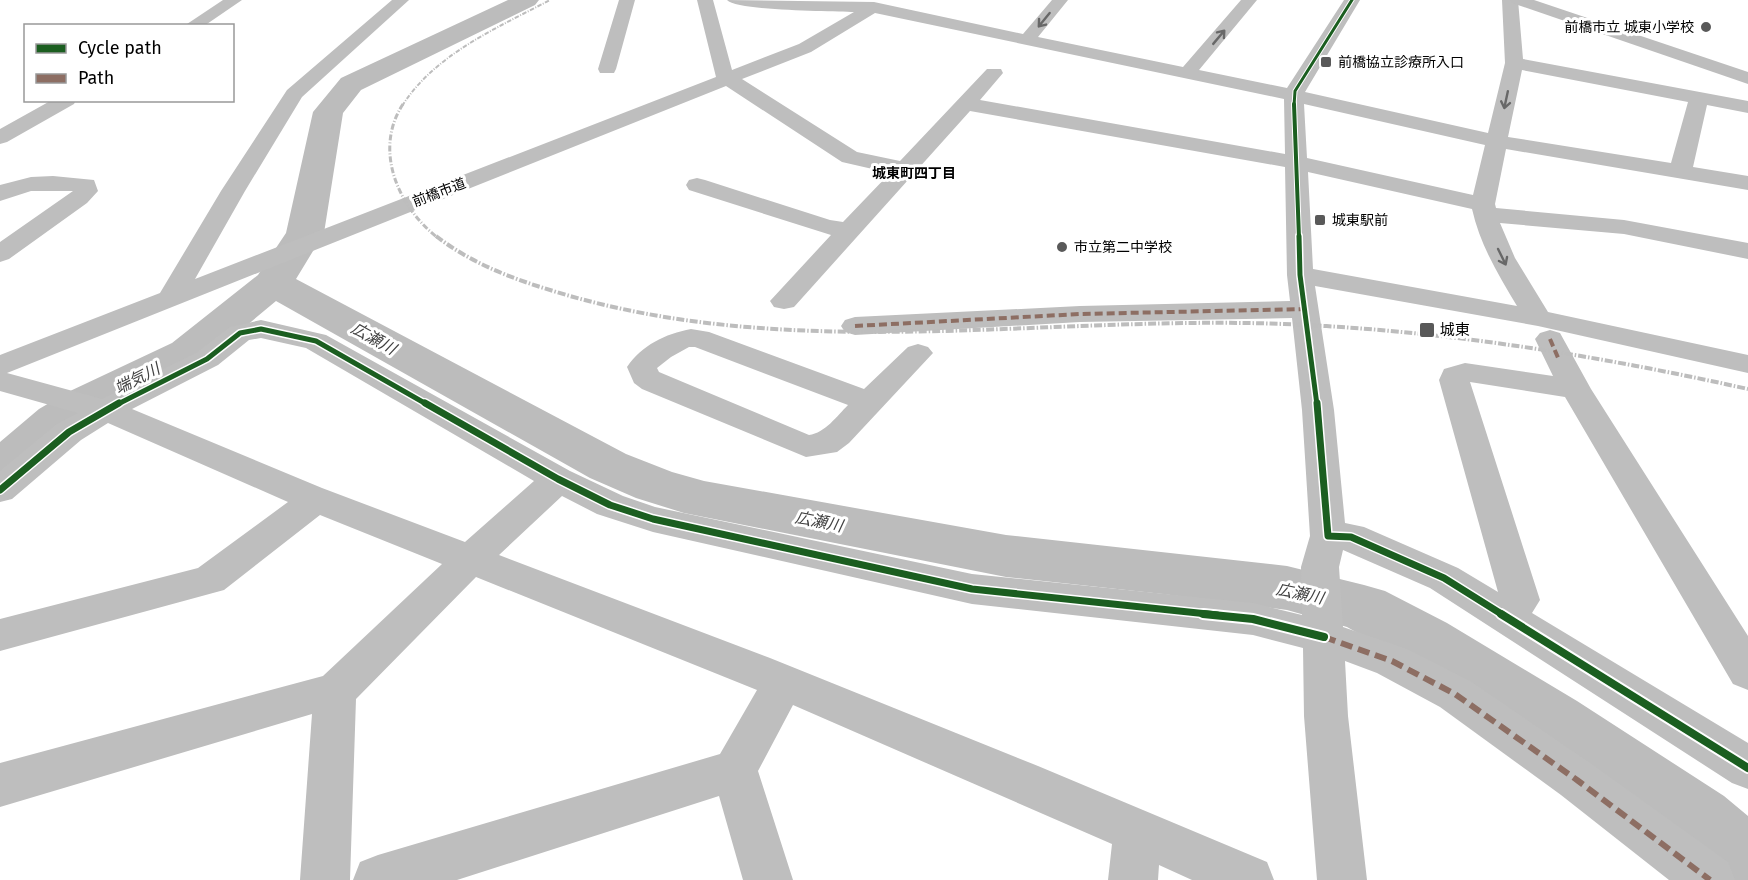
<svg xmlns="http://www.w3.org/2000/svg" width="1748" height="880" font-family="'Fira Sans','Noto Sans JP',sans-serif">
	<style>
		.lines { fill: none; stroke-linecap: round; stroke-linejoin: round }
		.river { fill: #bcbcbc; fill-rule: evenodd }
		.minor { fill: #bebebe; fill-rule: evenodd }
		.major { fill: #bdbdbd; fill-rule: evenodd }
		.rail-far2 { stroke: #bdbdbd; stroke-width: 2; stroke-dasharray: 4.5 1.5 1 1.5; stroke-linecap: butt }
		.rail-far1 { stroke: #bdbdbd; stroke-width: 3; stroke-dasharray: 6 2 1 2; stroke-linecap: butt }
		.rail { stroke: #bdbdbd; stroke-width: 4; stroke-dasharray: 8 2 1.5 2; stroke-linecap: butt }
		.quiet-far1 { stroke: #8d6e63; stroke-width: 4; stroke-dasharray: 8 4; stroke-linecap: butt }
		.quiet { stroke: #8d6e63; stroke-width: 6; stroke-dasharray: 12 6; stroke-linecap: butt }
		.cycleway-far4-casing { stroke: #fff; stroke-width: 5 }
		.cycleway-far3-casing { stroke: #fff; stroke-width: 6 }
		.cycleway-far2-casing { stroke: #fff; stroke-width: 8 }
		.cycleway-far1-casing { stroke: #fff; stroke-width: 10 }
		.cycleway-casing { stroke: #fff; stroke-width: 12 }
		.cycleway-far4 { stroke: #1b5e20; stroke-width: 3 }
		.cycleway-far3 { stroke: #1b5e20; stroke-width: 4 }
		.cycleway-far2 { stroke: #1b5e20; stroke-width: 5 }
		.cycleway-far1 { stroke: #1b5e20; stroke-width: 7 }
		.cycleway { stroke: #1b5e20; stroke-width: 8 }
		.oneway { stroke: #686868 }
		.poi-dot { fill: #595959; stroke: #fff; stroke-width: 2 }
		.labels { text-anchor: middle; stroke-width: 6; stroke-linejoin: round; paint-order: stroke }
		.far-poi-label { font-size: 14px; fill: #000; stroke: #fff; text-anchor: start }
		.far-neighbourhood-label { font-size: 14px; font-weight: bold; fill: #000; stroke: #fff }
		.far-street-label { font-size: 14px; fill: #000; stroke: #fff }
		.poi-label { font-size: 15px; fill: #000; stroke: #fff; text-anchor: start }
		.water-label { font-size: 16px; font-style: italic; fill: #414141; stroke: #fff }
	</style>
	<rect width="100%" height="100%" fill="#fff"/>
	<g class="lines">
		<!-- river -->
		<path class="river" d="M508,0H539L535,5L361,90L343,113L324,233L296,279L626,454L672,472L704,481L1006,535L1287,566L1364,585L1385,591L1447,623L1577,701L1724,796L1748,816V880H1711L1674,844L1531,741L1403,659L1347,627L1287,610L1163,594L1006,577L684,513L636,498L590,478L276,301L204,361L102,412L73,431L18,482L0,487V442L39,409L68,392L172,343L258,275L286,233L313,112L341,78Z"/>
		<!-- minor -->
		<path class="minor" d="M223,0H242L204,26H184Z
			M392,0H409L302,97L245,191L195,279L716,77L697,0H713L732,70L799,44L854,12C834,11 737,11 727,0L874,2L1023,34L1052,0H1068L1038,37L1183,67L1241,0H1257L1199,70L1287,88L1344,0H1360L1305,92L1488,133L1505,63L1502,0H1518L1523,59L1748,101V113L1707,105L1693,167L1748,176V190L1506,149L1495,204L1496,208L1624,220L1748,243V259L1624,234L1500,223L1515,258L1548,312L1748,355V373L1538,326L1315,286L1334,410L1345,523L1364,527L1458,568L1498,592L1439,380L1444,369L1465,363L1553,376L1535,339L1540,333L1550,330L1560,333L1591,389L1748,636V690L1733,684L1565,397L1470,382L1540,600L1532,613L1748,743V789L1732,783L1430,588L1343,550L1339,567L1343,627L1407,649L1470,681L1593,765L1728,862L1735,880H1669L1561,795L1440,707L1377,673L1345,661L1348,716L1367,880H1317L1304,716L1303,648L1253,635L972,604L653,532L597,514L562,496L499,555L770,658L1038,766L1267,862L1274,880H1192L1159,865L1158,880H1108L1112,844L793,705L758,771L793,880H743L719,796L457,880H353L360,862L378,855L720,754L757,690L476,577L356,699L350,880H300L312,714L0,807V763L323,676L442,564L320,515L224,590L0,651V619L198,568L288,502L108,423L81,440L12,499L0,502V471L57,424L78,413L0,391V355L160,293L221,191L287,90ZM875,13L1284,99L1285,154L980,100L1003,73L1001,69H987L900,161L857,152L742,79L811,52ZM1522,70L1688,102L1671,163L1508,137ZM726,86L842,162L890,173L843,222L830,220L705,180L697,178L689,180L686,185L689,190L831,235L770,301L774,307L784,309L794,307L970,111L1285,167L1287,275L1290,301L1080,306L855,317L845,320L841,326L845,332L855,335L1080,322L1292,318L1302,410L1310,536L1301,567L1302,615L1253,603L972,574L655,507L623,496L570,471L326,335L261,320L230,327L196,353L102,399L7,373ZM1304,104L1485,145L1473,195L1307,158ZM1308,172L1472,209C1480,245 1498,274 1517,306L1313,269ZM261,338L306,348L534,481L465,542L322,488L132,409L218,365L249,340Z
			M619,0H635L616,69L614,73H600L598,69Z
			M52,100H76L74,104L7,142L0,144V129Z
			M53,176L94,180L98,191L87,203L9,259L0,262V242L73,191H31L0,201V185L31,177Z
			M691,329L709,332L864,389L908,347L918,344L928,347L933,353L849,443L837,452L806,457L642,389L634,383L627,367C642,345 665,334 691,329ZM689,347H695L848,405C837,416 825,433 809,435L659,372L657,368L671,357Z"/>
		<!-- major -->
		<path class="major" d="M1510,0H1534L1748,72V84L1512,3Z"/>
		<!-- rail-far2 -->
		<path class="rail-far2" d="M402,106C435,54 497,28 550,0"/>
		<!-- rail-far1 -->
		<path class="rail-far1" d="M403,104C373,150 398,207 438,238"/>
		<!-- rail -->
		<path class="rail" d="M436,236C476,267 522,282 570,296C803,362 1046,315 1284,324C1440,330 1595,355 1748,389"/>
		<!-- quiet-far1 -->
		<path class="quiet-far1" d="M855,326L1080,314L1305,309
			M1550,339L1559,360"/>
		<!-- quiet -->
		<path class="quiet" d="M1324,637L1392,661L1455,694L1577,780L1710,880"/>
		<defs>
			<path id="cycleway-far4" d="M1294,106L1295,91L1352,0"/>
			<path id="cycleway-far3" d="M1294,104L1299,238"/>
			<path id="cycleway-far2" d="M1299,236L1300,275L1317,405
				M116,405L207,359L240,333L261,329L316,341L428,405"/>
			<path id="cycleway-far1" d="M425,403L558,479L610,505L653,519L972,589L1217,615
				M1317,403L1328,536L1351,537L1444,578L1503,615
				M0,490L69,432L119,403"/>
			<path id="cycleway" d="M1203,614L1253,619L1324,637
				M1501,614L1748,768"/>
		</defs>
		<!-- cycleway-far4 casing -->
		<use href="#cycleway-far4" class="cycleway-far4-casing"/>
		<!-- cycleway-far3 casing -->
		<use href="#cycleway-far3" class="cycleway-far3-casing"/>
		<!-- cycleway-far2 casing -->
		<use href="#cycleway-far2" class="cycleway-far2-casing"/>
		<!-- cycleway-far1 casing -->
		<use href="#cycleway-far1" class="cycleway-far1-casing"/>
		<!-- cycleway casing -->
		<use href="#cycleway" class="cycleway-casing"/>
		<!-- cycleway-far4 -->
		<use href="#cycleway-far4" class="cycleway-far4"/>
		<!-- cycleway-far3 -->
		<use href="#cycleway-far3" class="cycleway-far3"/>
		<!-- cycleway-far2 -->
		<use href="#cycleway-far2" class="cycleway-far2"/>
		<!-- cycleway-far1 -->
		<use href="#cycleway-far1" class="cycleway-far1"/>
		<!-- cycleway -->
		<use href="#cycleway" class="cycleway"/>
	</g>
	<!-- one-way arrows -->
	<defs><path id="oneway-shaft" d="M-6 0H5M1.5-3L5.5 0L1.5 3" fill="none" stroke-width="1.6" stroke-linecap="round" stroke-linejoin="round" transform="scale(1.5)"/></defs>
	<g class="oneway">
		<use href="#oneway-shaft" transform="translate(1044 20) rotate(129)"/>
		<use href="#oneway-shaft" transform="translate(1219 37) rotate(-50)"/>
		<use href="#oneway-shaft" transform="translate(1506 100) rotate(102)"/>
		<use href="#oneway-shaft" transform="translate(1502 257) rotate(64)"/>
	</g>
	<!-- markers -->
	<g class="poi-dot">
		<circle cx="1706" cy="27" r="6"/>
		<rect x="1320" y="56" width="12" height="12" rx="3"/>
		<rect x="1314" y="214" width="12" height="12" rx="3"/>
		<circle cx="1062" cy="247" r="6"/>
		<rect x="1419" y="322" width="16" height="16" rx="3"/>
	</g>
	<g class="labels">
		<!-- far-poi labels -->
		<g class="far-poi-label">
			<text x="1694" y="32" text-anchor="end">前橋市立 城東小学校</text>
			<text x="1338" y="67">前橋協立診療所入口</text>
			<text x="1332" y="225">城東駅前</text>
			<text x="1074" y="252">市立第二中学校</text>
		</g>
		<!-- far-neighbourhood labels -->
		<g class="far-neighbourhood-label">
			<text x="914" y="178">城東町四丁目</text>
		</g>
		<!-- far-street labels -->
		<g class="far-street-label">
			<text transform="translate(439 192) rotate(-21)" y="5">前橋市道</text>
		</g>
		<!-- poi labels -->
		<g class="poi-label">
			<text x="1440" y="335">城東</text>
		</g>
		<!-- water labels -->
		<g class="water-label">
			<text transform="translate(374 338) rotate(29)" y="6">広瀬川</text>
			<text transform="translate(137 378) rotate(-27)" y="6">端気川</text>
			<text transform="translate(819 521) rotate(11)" y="6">広瀬川</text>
			<text transform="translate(1300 593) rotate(12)" y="6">広瀬川</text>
		</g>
	</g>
	<!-- legend -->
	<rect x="24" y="24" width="210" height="78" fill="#ffffff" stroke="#999999" stroke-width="1.5"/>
	<rect x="36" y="44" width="30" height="9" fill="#1b5e20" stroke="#999999" stroke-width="1.5"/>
	<text x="78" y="54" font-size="18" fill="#000000">Cycle path</text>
	<rect x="36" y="74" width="30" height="9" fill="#8d6e63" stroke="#999999" stroke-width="1.5"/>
	<text x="78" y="84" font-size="18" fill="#000000">Path</text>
</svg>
